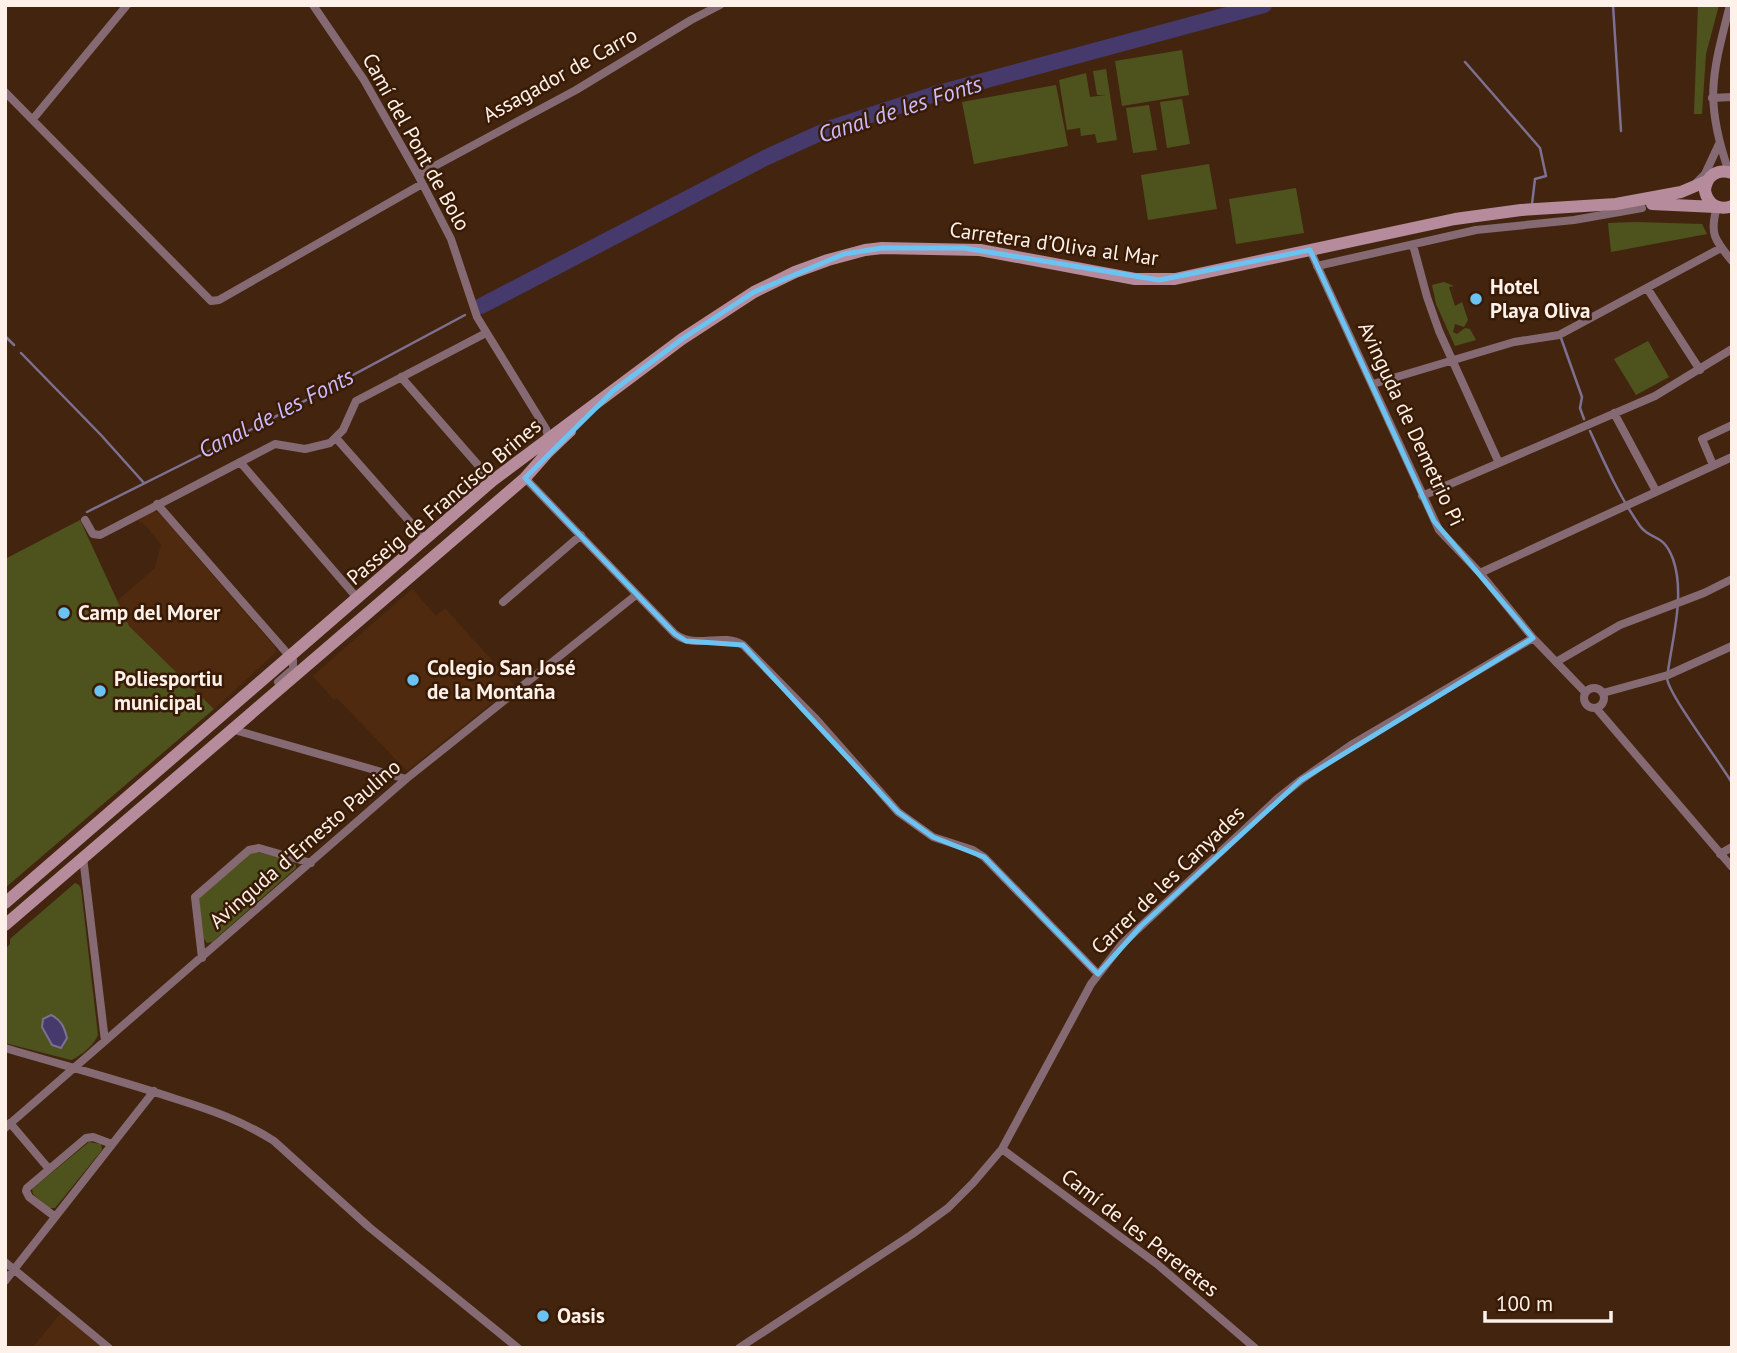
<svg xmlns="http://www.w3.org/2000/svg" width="1737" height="1353" font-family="'PT Sans',sans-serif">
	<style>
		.built { fill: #4f2a0f }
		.green { fill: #4e531e }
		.water { fill: #46396b; stroke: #7d7091; stroke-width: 2 }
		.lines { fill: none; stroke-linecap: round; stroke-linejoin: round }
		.stream { stroke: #7d7091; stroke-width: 2.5 }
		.river { stroke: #46396b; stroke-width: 16 }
		.street { stroke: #856a74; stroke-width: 8 }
		.secondary { stroke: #b68b9c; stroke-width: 12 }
		.marked { fill: none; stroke: #6bc3f2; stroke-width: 5; stroke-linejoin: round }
		.poi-dot { fill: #6bc3f2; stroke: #391b05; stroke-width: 2.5 }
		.labels { text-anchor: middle; stroke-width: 5; stroke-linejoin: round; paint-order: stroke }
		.street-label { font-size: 21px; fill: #fdf1e9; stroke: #391b05 }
		.poi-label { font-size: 21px; font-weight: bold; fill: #fdf1e9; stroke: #391b05; text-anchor: start }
		.water-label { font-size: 23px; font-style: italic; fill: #c9bbfc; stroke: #391b05 }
	</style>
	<rect width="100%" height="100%" fill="#43250f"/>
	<!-- built -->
	<path class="built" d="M154,511L160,514L274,646L276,652L214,709L129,626L117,601L155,568L161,544L145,525L137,520Z
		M412,589L436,616L445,608L514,685L407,771L337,698L334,700L313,676Z
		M61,1313L103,1348H32Z"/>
	<!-- green -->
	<path class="green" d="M1698,5H1719L1706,54L1702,114H1694Z
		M1182,50L1189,95L1122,106L1115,61Z
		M1106,69L1117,140L1097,143L1095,134L1081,136L1080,128L1067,130L1059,80L1086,73L1090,97L1106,95H1097L1093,71Z
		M1056,85L1068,146L974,164L962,102Z
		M1182,99L1190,144L1167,148L1160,102Z
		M1149,105L1157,150L1133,153L1126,108Z
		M1209,164L1217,209L1148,220L1141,175Z
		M1296,188L1304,233L1236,244L1229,199Z
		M1636,222L1702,224L1707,234L1611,252L1608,223Z
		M1444,282L1454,286L1449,287L1455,306L1462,302L1468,320L1464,327L1455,324L1453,332L1457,334L1465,328L1470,329L1476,340L1455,346L1436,304L1432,285Z
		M1648,341L1669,377L1636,395L1614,359Z
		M80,520L129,626L214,709L5,888V559Z
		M253,851L290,860L296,865V868L212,942L207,943L203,938L198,899Z
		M75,883L79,885L81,889L98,1035C94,1045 81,1056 71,1060L5,1043V949L10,944V939Z
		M89,1142L101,1144L102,1150L55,1208H49L33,1194L32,1189Z"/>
	<!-- water -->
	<path class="water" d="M51,1015C61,1020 64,1026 67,1038L61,1048L52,1045L42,1027L43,1019Z"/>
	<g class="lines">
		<!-- stream -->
		<path class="stream" d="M1613,5L1621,131
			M1465,62L1540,148L1546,176L1535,179L1532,204
			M5,336L14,345
			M1561,338L1582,397L1580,408L1584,419
			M21,353L101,435L144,483
			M1590,431C1605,464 1619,496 1640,526C1651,541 1663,532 1673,559C1685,593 1673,636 1668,671
			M87,512L239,436L465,315
			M1667,678C1668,694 1720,762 1732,783"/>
		<!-- river -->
		<path class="river" d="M481,306L765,158L831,128L935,94L1264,5"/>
		<!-- street -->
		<path class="street" d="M313,5L364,80L418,175L451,239L477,317L546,429L550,442
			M5,92L211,301L219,300L422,184
			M1712,98L1732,97
			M33,119L127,5
			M1729,172C1704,101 1712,75 1730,5
			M418,175L576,90L691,20L720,5
			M1696,183L1705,174L1719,144
			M1717,207C1709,234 1715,240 1732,261
			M1413,245L1427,297L1439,331L1499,463L1422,496
			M1310,250L1439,530L1480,573L1533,638L1585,692
			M1317,266L1476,230L1574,220L1642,208
			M1647,288L1700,370
			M401,377L492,481
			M1373,384L1514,342L1559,335L1721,248
			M1614,413L1656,491
			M336,438L425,539
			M240,462L358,599
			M1499,463L1655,396L1732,349
			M1713,465L1702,439L1732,425
			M525,478L675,634C696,650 722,632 743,645L815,718L898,812L933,837L973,850L984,857L1098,974
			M157,504L293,660V669L278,682
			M85,520L93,534L100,535L275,444L305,449L330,443L343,430L356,401L486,333
			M1480,573L1732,457
			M503,602L581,535
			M1556,662L1620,625L1704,593L1732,579
			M1584 698a10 10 0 1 1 20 0a10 10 0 1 1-20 0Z
			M1603,693L1668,675L1732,646
			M1596,708L1732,867
			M231,729L406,779
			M1720,854L1732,847
			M83,857L105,1041
			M202,958L195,897L249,850L259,848L311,863
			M5,1048C62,1065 120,1080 176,1099C211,1110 243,1121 274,1141L369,1227L518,1348
			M10,1123L49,1169
			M5,1128L406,779L636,595
			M1002,1149L1157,1264L1255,1348
			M54,1216L29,1197L26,1191L27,1188L86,1138L93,1137L112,1144
			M5,1262L109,1348
			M5,1281L154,1091
			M739,1348L911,1235L948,1208L973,1183L1002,1149L1091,984L1122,944L1277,799L1301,780L1351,745L1533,638"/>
		<!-- secondary -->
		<path class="secondary" d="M1732,173C1717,168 1706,176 1705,191C1708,205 1719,211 1732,206
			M1652,204L1716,207
			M5,903L492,481L682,339L754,292L795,272L828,260L865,250L882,248L980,250L1135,279H1175L1455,219L1521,210L1616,204L1681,192L1707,181
			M5,925L525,478L547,453L570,431"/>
	</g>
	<!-- marked area -->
	<path class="marked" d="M882,248H964L1159,280L1310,250L1434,521L1533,638L1301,780L1141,926L1098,974L984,857L933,837L898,812L743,645L686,641L675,634L525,478L614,390L682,339L754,292L844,254Z"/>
	<!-- markers -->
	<g class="poi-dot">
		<circle cx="1476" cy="299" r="7"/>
		<circle cx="64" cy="613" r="7"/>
		<circle cx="413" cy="680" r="7"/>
		<circle cx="100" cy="691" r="7"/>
		<circle cx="543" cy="1316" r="7"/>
	</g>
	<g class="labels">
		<!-- street labels -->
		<g class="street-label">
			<text transform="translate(560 75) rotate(-29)" y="7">Assagador de Carro</text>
			<text transform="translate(416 142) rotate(61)" y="7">Camí del Pont de Bolo</text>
			<text transform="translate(1054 244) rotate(8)" y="7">Carretera d’Oliva al Mar</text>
			<text transform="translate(1411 424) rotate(65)" y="7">Avinguda de Demetrio Pi</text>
			<text transform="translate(444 502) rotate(-40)" y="7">Passeig de Francisco Brines</text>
			<text transform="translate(305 844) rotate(-41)" y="7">Avinguda d'Ernesto Paulino</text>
			<text transform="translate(1168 880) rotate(-44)" y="7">Carrer de les Canyades</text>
			<text transform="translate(1140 1233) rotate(38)" y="7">Camí de les Pereretes</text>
		</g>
		<!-- poi labels -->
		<g class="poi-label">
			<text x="1490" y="294">Hotel<tspan x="1490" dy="24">Playa Oliva</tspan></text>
			<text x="78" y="620">Camp del Morer</text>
			<text x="427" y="675">Colegio San José<tspan x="427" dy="24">de la Montaña</tspan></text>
			<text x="114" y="686">Poliesportiu<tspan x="114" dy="24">municipal</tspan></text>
			<text x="557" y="1323">Oasis</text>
		</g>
		<!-- water labels -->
		<g class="water-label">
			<text transform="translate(900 109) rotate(-18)" y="8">Canal de les Fonts</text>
			<text transform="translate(276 413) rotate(-27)" y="8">Canal de les Fonts</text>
		</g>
	</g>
	<!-- border -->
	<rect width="1737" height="1353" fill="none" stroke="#fdf1e9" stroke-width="14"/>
	<!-- scale -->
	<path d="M1485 1311v10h126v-10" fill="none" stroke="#fdf1e9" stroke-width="3.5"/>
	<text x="1496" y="1311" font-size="21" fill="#fdf1e9" stroke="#391b05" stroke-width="5" paint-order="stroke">100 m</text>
</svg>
